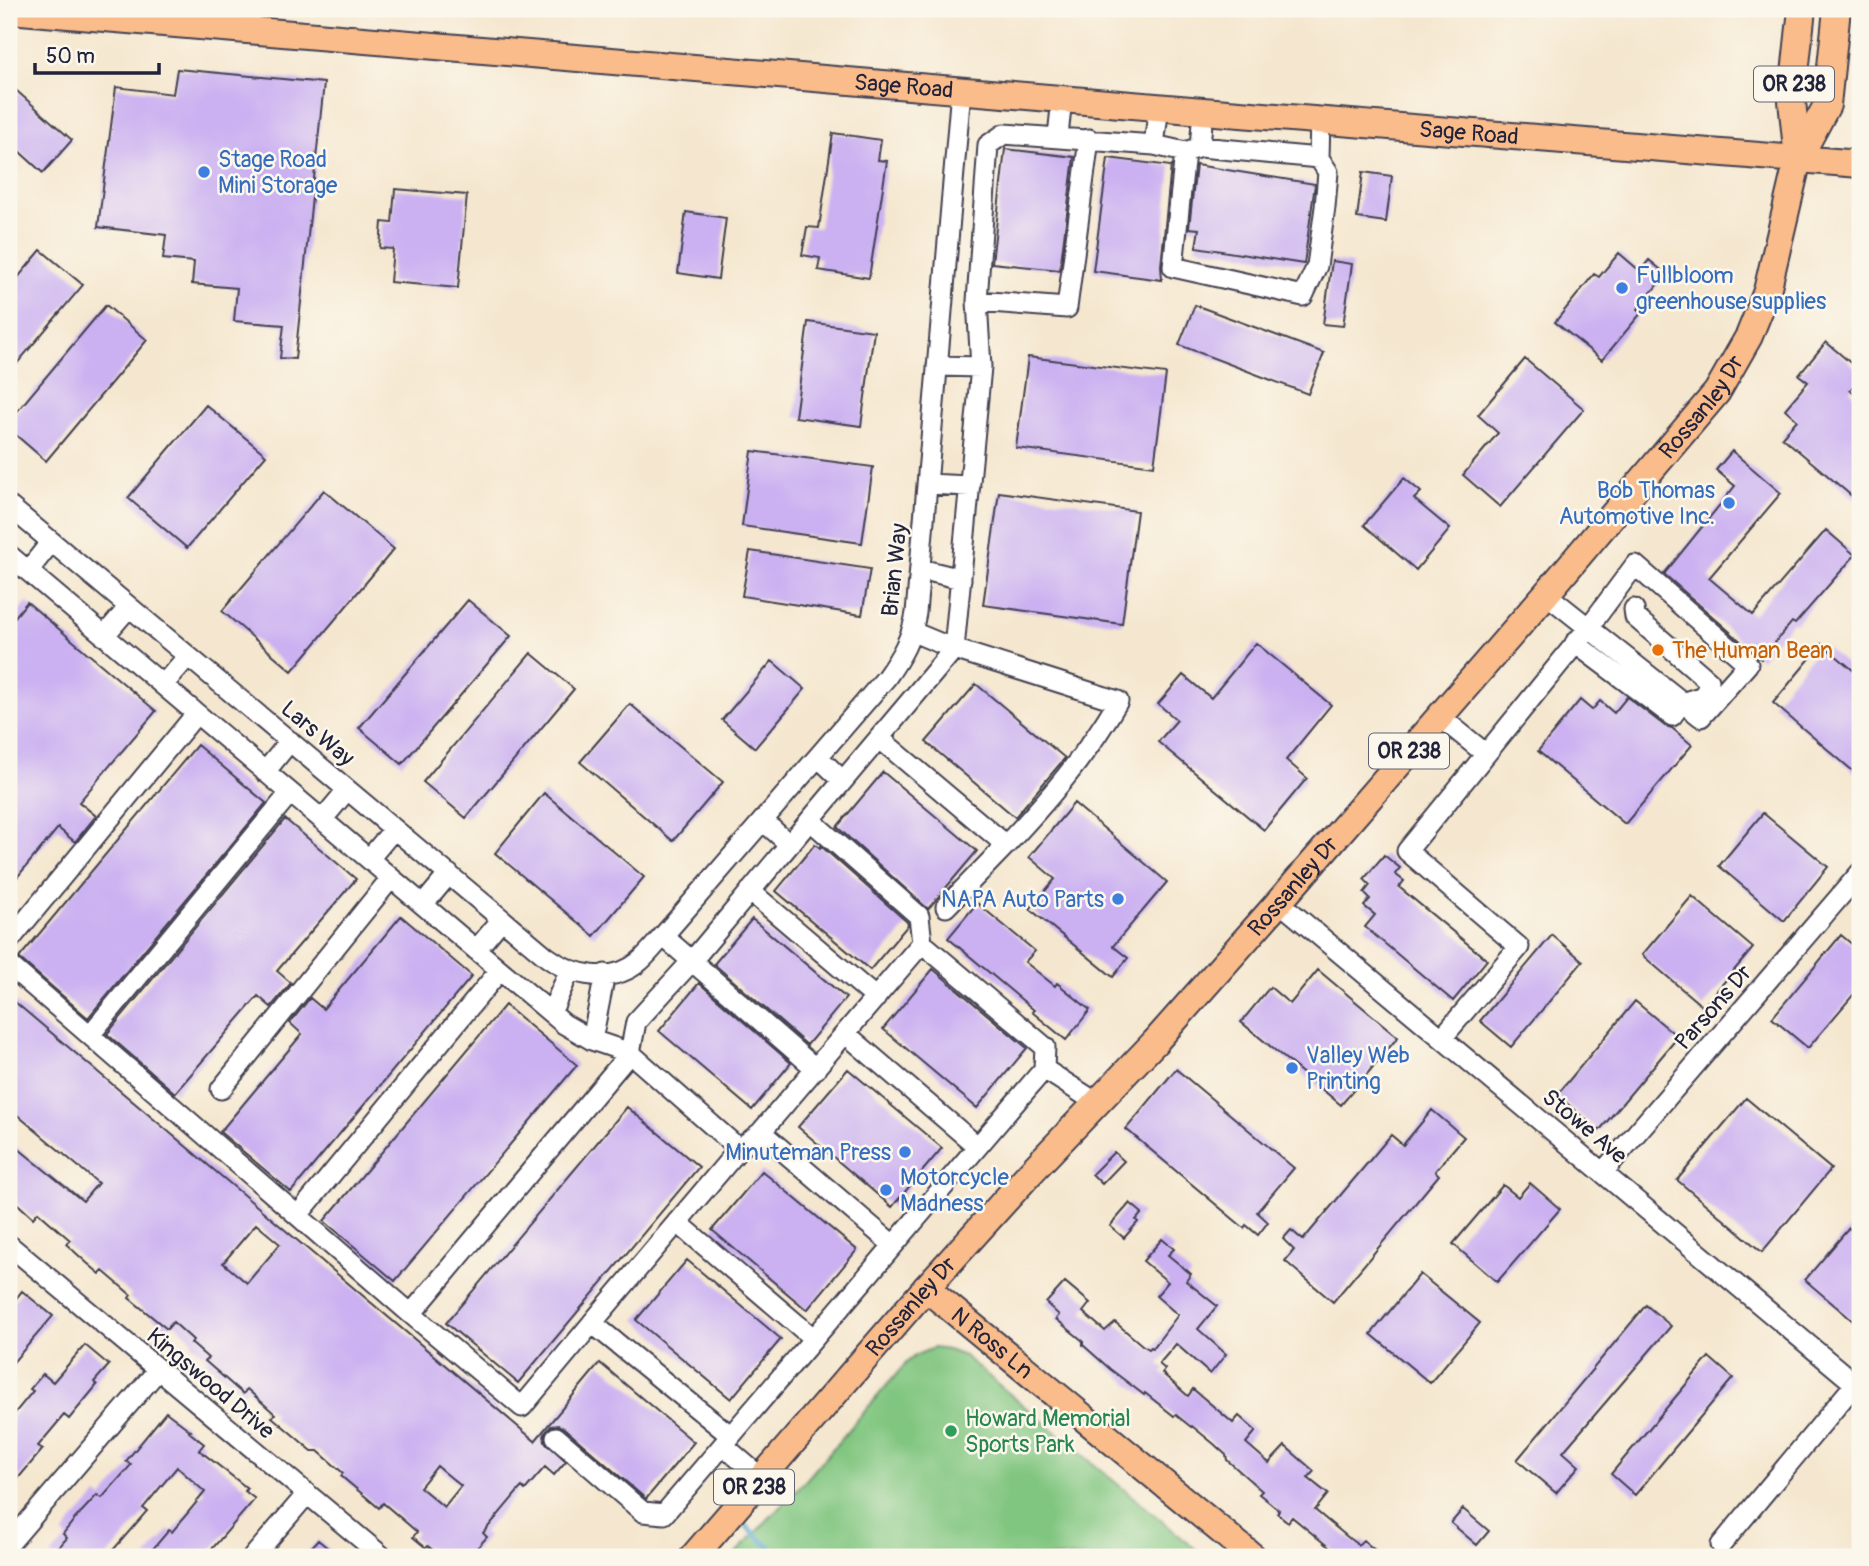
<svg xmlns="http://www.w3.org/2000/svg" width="1869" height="1566" font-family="Pangolin,sans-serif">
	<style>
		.green { fill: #81c680; stroke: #52745e; stroke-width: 2 }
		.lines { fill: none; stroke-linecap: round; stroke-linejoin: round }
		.stream { stroke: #59a6d2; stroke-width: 5 }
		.building { fill: #cbb1f1; fill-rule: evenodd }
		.minor-casing { stroke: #424051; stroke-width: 23 }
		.major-casing { stroke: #424051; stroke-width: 30 }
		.minor { stroke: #fff; stroke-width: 19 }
		.major { stroke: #f9bc8a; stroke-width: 26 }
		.shop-dot { fill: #3f7fe0; stroke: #fbf7ec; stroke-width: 2.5 }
		.food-dot { fill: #e8710a; stroke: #fbf7ec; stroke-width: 2.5 }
		.leisure-dot { fill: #2e9e5b; stroke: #fbf7ec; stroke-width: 2.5 }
		.labels { text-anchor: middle; stroke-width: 5; stroke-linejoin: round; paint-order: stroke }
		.shield { fill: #fbf7ec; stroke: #636270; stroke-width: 2 }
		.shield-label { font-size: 21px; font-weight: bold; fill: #22223b }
		.street-label { font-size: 23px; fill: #22223b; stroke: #fbf7ec }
		.shop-label { font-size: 23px; fill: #366cbe; stroke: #fbf7ec; text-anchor: start }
		.food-label { font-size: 23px; fill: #c56008; stroke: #fbf7ec; text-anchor: start }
		.leisure-label { font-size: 23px; fill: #27864d; stroke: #fbf7ec; text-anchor: start }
	</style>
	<rect width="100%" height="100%" fill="#fbf7ec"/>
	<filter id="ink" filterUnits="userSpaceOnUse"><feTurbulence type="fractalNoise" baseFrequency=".0143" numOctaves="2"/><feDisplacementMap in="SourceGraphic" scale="14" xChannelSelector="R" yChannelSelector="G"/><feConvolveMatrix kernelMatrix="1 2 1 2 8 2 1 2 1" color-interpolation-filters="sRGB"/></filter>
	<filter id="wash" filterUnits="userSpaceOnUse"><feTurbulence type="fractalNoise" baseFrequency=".00686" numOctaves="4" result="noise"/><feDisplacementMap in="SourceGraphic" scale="28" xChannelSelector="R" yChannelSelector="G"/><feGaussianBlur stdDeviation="1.57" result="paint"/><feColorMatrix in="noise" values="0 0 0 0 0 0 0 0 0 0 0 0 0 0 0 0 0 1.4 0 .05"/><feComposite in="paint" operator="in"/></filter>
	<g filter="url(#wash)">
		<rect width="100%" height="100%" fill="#f5e7cf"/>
		<!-- green -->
		<path class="green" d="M933,1348L948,1350L964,1356L1205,1557H732L806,1480L906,1363L916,1355Z"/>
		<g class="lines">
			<!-- stream -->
			<path class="stream" d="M746,1526L780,1557"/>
		</g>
		<g id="blocks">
			<!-- building -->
			<path class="building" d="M177,69L324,83L295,359L280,358L284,325L234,321L237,288L192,284L194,262L163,259L166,235L98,227L116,87L173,94Z
				M9,84L72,140L43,173L9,142Z
				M833,133L881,140L878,160L887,161L869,278L818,270L820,258L802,255L807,227L819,228Z
				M1005,149L1074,157L1060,270L992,263Z
				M1108,158L1171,166L1161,266L1162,280L1093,271Z
				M1196,165L1315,184L1304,264L1196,247L1199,229L1189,228Z
				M1363,172L1392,176L1386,222L1357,218Z
				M395,189L467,195L458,288L390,282L393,249L380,248L382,222L392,223Z
				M686,212L726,218L718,279L678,273Z
				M41,250L83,285L9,373V288Z
				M1619,253L1640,271L1649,260L1666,274L1638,309L1642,312L1602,360L1555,322L1594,274L1599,277Z
				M1332,261L1352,264L1343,326L1323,324Z
				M106,305L147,340L46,461L9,429V421Z
				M1195,305L1324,353L1308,394L1179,345Z
				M808,322L874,331L861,426L795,417Z
				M1826,342L1860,371V378L1850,390L1860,398V503L1782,437L1797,420L1785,409L1808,382L1799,375Z
				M1028,357L1166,374L1154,466L1016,448Z
				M1525,359L1584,409L1500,507L1463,475L1498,433L1478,415Z
				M206,405L266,455L187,548L128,498Z
				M752,451L873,467L862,543L742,526Z
				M1732,451L1781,493L1709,578L1753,615L1826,530L1855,555L1795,624L1792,622L1761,659L1664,574L1735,486L1716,470Z
				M1404,478L1421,492L1414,499L1450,529L1416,570L1364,525Z
				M324,490L394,549L292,671L222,611Z
				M999,492L1137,511L1122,624L983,605Z
				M750,551L870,569L862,615L742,596Z
				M468,600L511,636L402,764L359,728Z
				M27,602L156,711L79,802L96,816L75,842L58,828L9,887V624Z
				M1256,643L1331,705L1286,760L1307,778L1264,830L1158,742L1177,720L1158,704L1183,675L1211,698Z
				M1822,644L1860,676V777L1773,703Z
				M531,653L574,689L466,818L423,782Z
				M772,661L805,689L755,748L722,720Z
				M976,684L1065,758L1015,817L926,742Z
				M1627,697L1665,726L1672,728L1692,745L1625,824L1538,751L1580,700L1592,710L1600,701L1614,713Z
				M630,704L723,782L673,841L580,762Z
				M197,745L266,803L88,1018L19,958Z
				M883,772L977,851L928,909L837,827Z
				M544,793L644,877L594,936L495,853Z
				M1074,803L1167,882L1113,946L1128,958L1113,977L1030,909L1055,879L1029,857Z
				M1763,813L1828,867L1784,921L1719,866Z
				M285,819L356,879L277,971L291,983L271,1007L258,996L175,1093L107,1034Z
				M815,844L820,848L821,846L907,922L908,925L870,970L776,891Z
				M1384,855L1400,868L1395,874L1404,881L1399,887L1487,960L1453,1001L1365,927L1375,915L1364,906L1370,899L1364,893L1370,885L1364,879Z
				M1692,896L1753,948L1703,1007L1642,955Z
				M977,903L1035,951L1025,962L1055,986L1057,983L1090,1010L1066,1040L1032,1012L1034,1010L948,938Z
				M401,916L472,976L291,1192L220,1132L302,1034L290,1023L310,998L323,1009Z
				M752,919L846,998L807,1045L714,964Z
				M1552,935L1583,961L1511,1047L1480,1021Z
				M1841,935L1860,951V987L1808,1048L1772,1018Z
				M933,969L1027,1048L977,1108L883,1029Z
				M1318,970L1398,1037L1341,1105L1241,1022L1270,987L1290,1004Z
				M699,983L791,1063L752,1110L659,1031Z
				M9,997L535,1441L600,1363L694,1442L646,1499L564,1428L558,1425L551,1426L544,1434L545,1442L566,1461L554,1475L545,1467L525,1490L522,1487L519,1490L483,1533L487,1537L469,1557H441L428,1546L426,1548L413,1537L417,1532L383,1503L379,1508L341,1476L343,1473L318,1451H312L272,1417L275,1414L247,1389L243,1394L205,1361L208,1358L191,1343L193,1340L173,1322L167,1329L129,1298L131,1295L103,1271L100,1274L87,1263L66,1244L70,1240L38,1212L33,1218L9,1196V1152L14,1145L83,1201L98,1183L9,1108ZM256,1224L280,1244L247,1283L223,1263ZM437,1466L461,1486L444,1507L420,1487Z
				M1635,1001L1678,1037L1599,1131L1557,1095Z
				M505,1005L577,1065L395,1281L324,1221Z
				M848,1069L942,1148L892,1207L798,1127Z
				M1176,1069L1294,1168L1257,1212L1268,1222L1258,1235L1246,1225L1244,1228L1126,1129Z
				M1746,1098L1831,1169L1762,1252L1677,1180Z
				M627,1107L699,1167L518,1383L446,1323Z
				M1432,1110L1464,1137L1435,1171L1439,1175L1333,1302L1285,1261L1294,1250L1283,1239L1291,1230L1303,1240L1391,1135L1403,1145Z
				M1114,1152L1124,1161L1102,1184L1092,1174Z
				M762,1171L857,1250L807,1310L712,1230Z
				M1530,1183L1560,1209L1497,1282L1453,1244L1503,1185L1518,1197Z
				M1130,1203L1142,1213L1136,1220L1138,1222L1124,1238L1110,1226Z
				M1849,1228L1860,1237V1327L1805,1280Z
				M1162,1239L1174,1249L1168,1255L1191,1274L1186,1281L1217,1306L1198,1329L1226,1354L1210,1374L1176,1344L1159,1364L1165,1369L1162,1373L1188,1396L1193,1389L1233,1423L1239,1416L1256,1431L1246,1443L1269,1463L1285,1446L1314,1471L1308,1478L1328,1494L1315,1510L1350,1539L1358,1545L1363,1540L1383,1557H1341L1292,1517L1288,1522L1277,1513L1279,1510L1259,1494L1262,1491L1227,1460L1226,1455L1214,1444L1192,1426L1191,1427L1176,1415L1174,1416L1145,1393L1144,1395L1110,1369L1083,1345V1341L1056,1319L1059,1315L1046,1303L1065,1282L1090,1303L1083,1312L1105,1331L1115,1322L1142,1345L1149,1349L1151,1347L1153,1348L1178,1315L1156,1296L1168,1282L1143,1261Z
				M687,1260L781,1339L731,1399L636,1320Z
				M1420,1274L1480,1323L1430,1383L1371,1334Z
				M22,1291L53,1316L9,1367V1307Z
				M1646,1305L1671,1326L1563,1452L1579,1466L1556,1493L1517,1460Z
				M85,1345L109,1365L94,1382L97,1385L69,1419L64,1415L38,1446L43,1449L9,1489V1420L33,1391L30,1389L43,1374L53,1382Z
				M1709,1357L1733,1378L1635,1495L1611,1474Z
				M166,1412L191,1431L189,1432L204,1444L199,1450L247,1488L245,1491L255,1499L205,1557H146L169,1530L172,1532L205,1492L177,1467L143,1508L147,1511L107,1557H50L67,1538L63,1534L74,1520L97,1495L102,1498L131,1465L126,1461Z
				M1463,1509L1489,1531L1477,1545L1451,1523Z
				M318,1540L339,1557H303Z"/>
		</g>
	</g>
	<g filter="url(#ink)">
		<use href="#blocks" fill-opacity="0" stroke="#424051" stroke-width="2"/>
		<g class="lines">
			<defs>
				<path id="minor" d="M1058,136L1062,98
					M1154,145L1159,106
					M1200,147L1203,111
					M1185,152L1173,267L1303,296L1317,266L1325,207L1328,172L1319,158
					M977,301L1067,308L1089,139
					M937,366L981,367
					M927,484L970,486
					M9,506L547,957C573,976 612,985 640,961C648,954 655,945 663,936L886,678C901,657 912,638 916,613L961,90
					M9,555L564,1024L592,1040L630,1053L636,1022L691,962L810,820L919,916L922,943
					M920,569L961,579
					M28,571L51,542
					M913,632L954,649L981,367L977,301L988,145L1004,134L1154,145L1185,152L1200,147L1319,158L1320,119
					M104,636L129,607
					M1575,643L1672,716C1675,712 1680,705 1684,703C1698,695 1705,702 1709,681L1635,617L1634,609
					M163,685L188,656
					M1439,716L1486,754L1407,851L1519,947L1442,1038
					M1486,754L1589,627L1635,565L1748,664L1701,717L1546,594
					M818,757L843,781
					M265,772L290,741
					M322,820L347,790
					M810,820L954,649L1118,701C1086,756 1049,799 1006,845L879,738
					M763,821L789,844
					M369,859L394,829
					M750,891L876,998
					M1279,902L1860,1388
					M423,905L449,874
					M946,907L1006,845
					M663,936L816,1069
					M9,941L196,714
					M476,950L502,919
					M9,965L411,1314
					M551,1013L570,970
					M846,1034L977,1146
					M90,1035L290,793
					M592,1040L605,974
					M221,1089L391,878
					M761,1132L893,1245
					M739,1149L761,1132L922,943L1045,1047L1044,1069
					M1603,1172L1860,873
					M298,1215L500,970
					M677,1222L813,1338
					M9,1245L383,1557
					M592,1323L739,1149L630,1053L411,1314L522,1407L592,1323L731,1436
					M556,1437L643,1512L664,1514L723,1445
					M761,1478L723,1445L1044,1069L1097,1103
					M9,1544L158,1370
					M1721,1545L1855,1384
					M253,1557L307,1494"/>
				<g id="major">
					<path id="s1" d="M9,10L1203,111L1860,164"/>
					<path d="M1798,159L1792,101L1802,9"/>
					<path id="s2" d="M926,1288L1253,1557"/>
					<path id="s3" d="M693,1557L926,1288L1030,1173L1155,1042L1279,902L1546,594L1717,392L1749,336L1767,291L1798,159L1827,105L1837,9"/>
				</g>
			</defs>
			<!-- minor casing -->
			<use href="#minor" class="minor-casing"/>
			<!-- major casing -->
			<use href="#major" class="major-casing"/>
			<!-- minor -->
			<use href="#minor" class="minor"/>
			<!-- major -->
			<use href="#major" class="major"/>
		</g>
	</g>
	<!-- markers -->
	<g class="shop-dot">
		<circle cx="204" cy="172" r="7"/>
		<circle cx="1622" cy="288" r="7"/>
		<circle cx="1729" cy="503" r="7"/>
		<circle cx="1118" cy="899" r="7"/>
		<circle cx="1292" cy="1068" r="7"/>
		<circle cx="905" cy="1152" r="7"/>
		<circle cx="886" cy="1190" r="7"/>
	</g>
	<circle class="food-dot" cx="1658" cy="650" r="7"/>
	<circle class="leisure-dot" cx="951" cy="1431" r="7"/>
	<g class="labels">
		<!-- shield labels -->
		<g class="shield">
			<rect x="1754" y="66.5" width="80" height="35" rx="5"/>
			<rect x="1369" y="733.5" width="80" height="35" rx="5"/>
			<rect x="714" y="1469.5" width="80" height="35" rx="5"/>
		</g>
		<g class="shield-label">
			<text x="1794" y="91">OR 238</text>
			<text x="1409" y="758">OR 238</text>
			<text x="754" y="1494">OR 238</text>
		</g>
		<!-- street labels -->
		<g class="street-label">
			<text dy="8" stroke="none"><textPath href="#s1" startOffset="898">Sage Road</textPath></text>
			<text dy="8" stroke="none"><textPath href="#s1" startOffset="1465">Sage Road</textPath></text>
			<text dy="8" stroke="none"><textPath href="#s3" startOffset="1530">Rossanley Dr</textPath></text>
			<text transform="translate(894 570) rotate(-84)" y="8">Brian Way</text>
			<text transform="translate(318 733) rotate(40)" y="8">Lars Way</text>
			<text dy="8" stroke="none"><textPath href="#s3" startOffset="900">Rossanley Dr</textPath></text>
			<text transform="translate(1713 1007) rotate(-49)" y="8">Parsons Dr</text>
			<text transform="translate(1585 1126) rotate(40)" y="8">Stowe Ave</text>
			<text dy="8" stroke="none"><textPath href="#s3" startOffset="332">Rossanley Dr</textPath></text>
			<text dy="8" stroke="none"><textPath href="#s2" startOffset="86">N Ross Ln</textPath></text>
			<text transform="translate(211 1383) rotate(40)" y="8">Kingswood Drive</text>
		</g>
		<!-- shop labels -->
		<g class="shop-label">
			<text x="218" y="167">Stage Road<tspan x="218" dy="26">Mini Storage</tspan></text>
			<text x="1636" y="283">Fullbloom<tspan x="1636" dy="26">greenhouse supplies</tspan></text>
			<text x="1715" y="498" text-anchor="end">Bob Thomas<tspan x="1715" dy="26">Automotive Inc.</tspan></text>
			<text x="1104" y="907" text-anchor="end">NAPA Auto Parts</text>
			<text x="1306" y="1063">Valley Web<tspan x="1306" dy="26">Printing</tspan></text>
			<text x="891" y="1160" text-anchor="end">Minuteman Press</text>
			<text x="900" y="1185">Motorcycle<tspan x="900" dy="26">Madness</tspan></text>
		</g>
		<!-- food labels -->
		<g class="food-label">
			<text x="1672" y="658">The Human Bean</text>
		</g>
		<!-- leisure labels -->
		<g class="leisure-label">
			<text x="965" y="1426">Howard Memorial<tspan x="965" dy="26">Sports Park</tspan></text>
		</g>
	</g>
	<!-- margin -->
	<rect width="1869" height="1566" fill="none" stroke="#fbf7ec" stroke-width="35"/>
	<!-- scale -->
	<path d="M35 63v10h124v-10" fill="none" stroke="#22223b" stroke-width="3.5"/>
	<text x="46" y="63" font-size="21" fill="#22223b" stroke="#fbf7ec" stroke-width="5" paint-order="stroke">50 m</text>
</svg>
